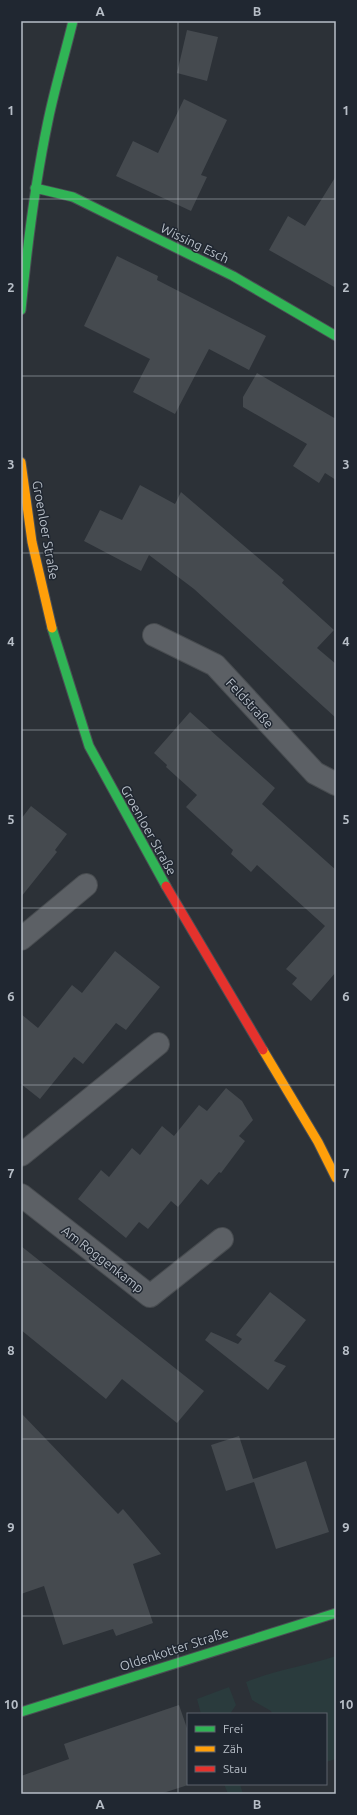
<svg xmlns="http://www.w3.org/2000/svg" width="357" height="1815" font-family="Ubuntu,sans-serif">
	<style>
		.green { fill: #2a3b3d }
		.building { fill: #454a4f }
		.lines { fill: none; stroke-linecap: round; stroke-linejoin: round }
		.street-casing { stroke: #484c50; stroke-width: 24 }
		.fast-casing { stroke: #4a4e54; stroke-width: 11 }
		.slow-casing { stroke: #4a4e54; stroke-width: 11 }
		.jam-casing { stroke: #4a4e54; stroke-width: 11 }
		.street { stroke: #5c6065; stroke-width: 22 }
		.fast { stroke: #30b455; stroke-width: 9 }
		.slow { stroke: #ff9f0a; stroke-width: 9 }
		.jam { stroke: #e5322d; stroke-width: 9 }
		.grid { fill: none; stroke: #b7bec7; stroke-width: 1; stroke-opacity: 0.55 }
		.labels { text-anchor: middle; stroke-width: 3; stroke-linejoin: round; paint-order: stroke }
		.street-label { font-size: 13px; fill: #b7bec7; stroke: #202731 }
		.neatline { fill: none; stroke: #b7bec7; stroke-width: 1.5 }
		.grid-label { font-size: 13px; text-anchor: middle; font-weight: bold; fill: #b7bec7 }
	</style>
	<rect width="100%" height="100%" fill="#2c3137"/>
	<!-- green -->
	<path class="green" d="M336,1656V1759L326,1762V1714H272L271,1711L252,1700L246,1682C275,1670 306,1666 336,1656Z
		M229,1687L236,1705L230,1714H201L197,1699Z
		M224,1784H240L243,1794H228Z"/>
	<!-- building -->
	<path class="building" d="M187,30L218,37L207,81L177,73Z
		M184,99L227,120L201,175L207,177L191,211L116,176L133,141L158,153Z
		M336,176V288L269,250L288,216L305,226Z
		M117,256L158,276L157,280L266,336L249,370L209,349L175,414L133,392L150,359L84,326Z
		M257,373L336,419V480L325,473L319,483L293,466L307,444L243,407V397Z
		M140,485L175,504L181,492L284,580L282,583L334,630L317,648L336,664V718L194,589L149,555L141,571L84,541L100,510L122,520Z
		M190,712L275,788L262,804L336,870V972L311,1001L292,984L297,978L286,969L325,926L257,865L251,872L231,854L233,850L186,807L197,795L166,767L167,765L154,753Z
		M31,806L67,834L55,850L57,852L21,897V819Z
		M115,951L160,987L126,1030L116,1023L83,1064L74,1057L40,1099L21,1084V1014L38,1028L72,985L82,993Z
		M226,1088L242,1101L253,1120L239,1136L245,1141L221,1173L219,1172L208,1185L201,1179L178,1207L171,1201L148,1229L139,1222L126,1238L78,1199L101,1170L109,1177L132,1148L140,1155L162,1126L174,1136L199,1105L207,1111Z
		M21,1246L204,1391L177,1423L122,1379L106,1399L21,1330Z
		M270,1292L306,1320L274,1361L286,1366L268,1390L205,1340L211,1332L238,1344L242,1339L236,1335Z
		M21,1413L118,1514L123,1509L161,1554L133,1564L153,1623L116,1636L113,1629L63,1645L44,1586L21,1594Z
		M239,1436L253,1479L306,1461L329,1532L276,1549L254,1482L226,1491L211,1445Z
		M179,1705L188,1731V1785L160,1794H21V1776L69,1759L64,1744Z"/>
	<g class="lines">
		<defs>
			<path id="street" d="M154,635L215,665L315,773L336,784
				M21,939L86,885
				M21,1155L158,1044
				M21,1195L150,1296L222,1239"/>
			<path id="fast" d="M35,188L73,197L233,276L336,336
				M21,310C27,247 35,183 48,121C55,87 65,54 73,21
				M52,628L89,746L166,886
				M21,1712L336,1613"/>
			<path id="slow" d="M21,462L32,542L52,628
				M263,1050L318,1142L336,1178"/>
			<path id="jam" d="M166,886L263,1050"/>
		</defs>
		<!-- street casing -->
		<use href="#street" class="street-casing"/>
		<!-- fast casing -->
		<use href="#fast" class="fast-casing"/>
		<!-- slow casing -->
		<use href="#slow" class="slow-casing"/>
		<!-- jam casing -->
		<use href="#jam" class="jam-casing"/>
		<!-- street -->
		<use href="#street" class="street"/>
		<!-- fast -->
		<use href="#fast" class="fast"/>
		<!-- slow -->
		<use href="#slow" class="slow"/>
		<!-- jam -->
		<use href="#jam" class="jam"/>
	</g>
	<!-- grid -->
	<path class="grid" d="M178,21V1794M21,199H336M21,376H336M21,553H336M21,730H336M21,908H336M21,1085H336M21,1262H336M21,1439H336M21,1616H336"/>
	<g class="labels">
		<!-- street labels -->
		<g class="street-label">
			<text transform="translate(195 243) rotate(26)" y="5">Wissing Esch</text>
			<text transform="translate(46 530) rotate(80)" y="5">Groenloer Straße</text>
			<text transform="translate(250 703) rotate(47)" y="5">Feldstraße</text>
			<text transform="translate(149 830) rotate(61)" y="5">Groenloer Straße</text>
			<text transform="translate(103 1259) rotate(38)" y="5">Am Roggenkamp</text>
			<text transform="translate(174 1649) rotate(-18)" y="5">Oldenkotter Straße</text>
		</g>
	</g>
	<!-- border -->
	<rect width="357" height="1815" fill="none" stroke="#202731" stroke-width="44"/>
	<!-- legend -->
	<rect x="187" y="1713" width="140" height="72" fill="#202731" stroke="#5c636d"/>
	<rect x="195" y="1726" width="20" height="6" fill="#30b455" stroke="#5c636d"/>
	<text x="223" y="1733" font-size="12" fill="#b7bec7">Frei</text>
	<rect x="195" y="1746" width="20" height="6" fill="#ff9f0a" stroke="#5c636d"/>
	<text x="223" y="1753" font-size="12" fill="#b7bec7">Zäh</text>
	<rect x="195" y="1766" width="20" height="6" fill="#e5322d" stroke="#5c636d"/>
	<text x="223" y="1773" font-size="12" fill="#b7bec7">Stau</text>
	<rect x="22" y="22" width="313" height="1771" class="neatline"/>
	<g class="grid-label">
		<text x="100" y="16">A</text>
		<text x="257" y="16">B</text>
		<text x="11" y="115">1</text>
		<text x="346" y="115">1</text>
		<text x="11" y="292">2</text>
		<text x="346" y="292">2</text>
		<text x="11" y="469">3</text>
		<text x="346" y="469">3</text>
		<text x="11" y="646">4</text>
		<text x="346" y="646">4</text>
		<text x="11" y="824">5</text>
		<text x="346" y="824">5</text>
		<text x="11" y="1001">6</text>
		<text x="346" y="1001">6</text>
		<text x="11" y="1178">7</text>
		<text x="346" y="1178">7</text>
		<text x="11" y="1355">8</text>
		<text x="346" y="1355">8</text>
		<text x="11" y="1532">9</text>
		<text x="346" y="1532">9</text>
		<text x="11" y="1709">10</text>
		<text x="346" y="1709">10</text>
		<text x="100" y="1809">A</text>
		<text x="257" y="1809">B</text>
	</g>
</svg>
